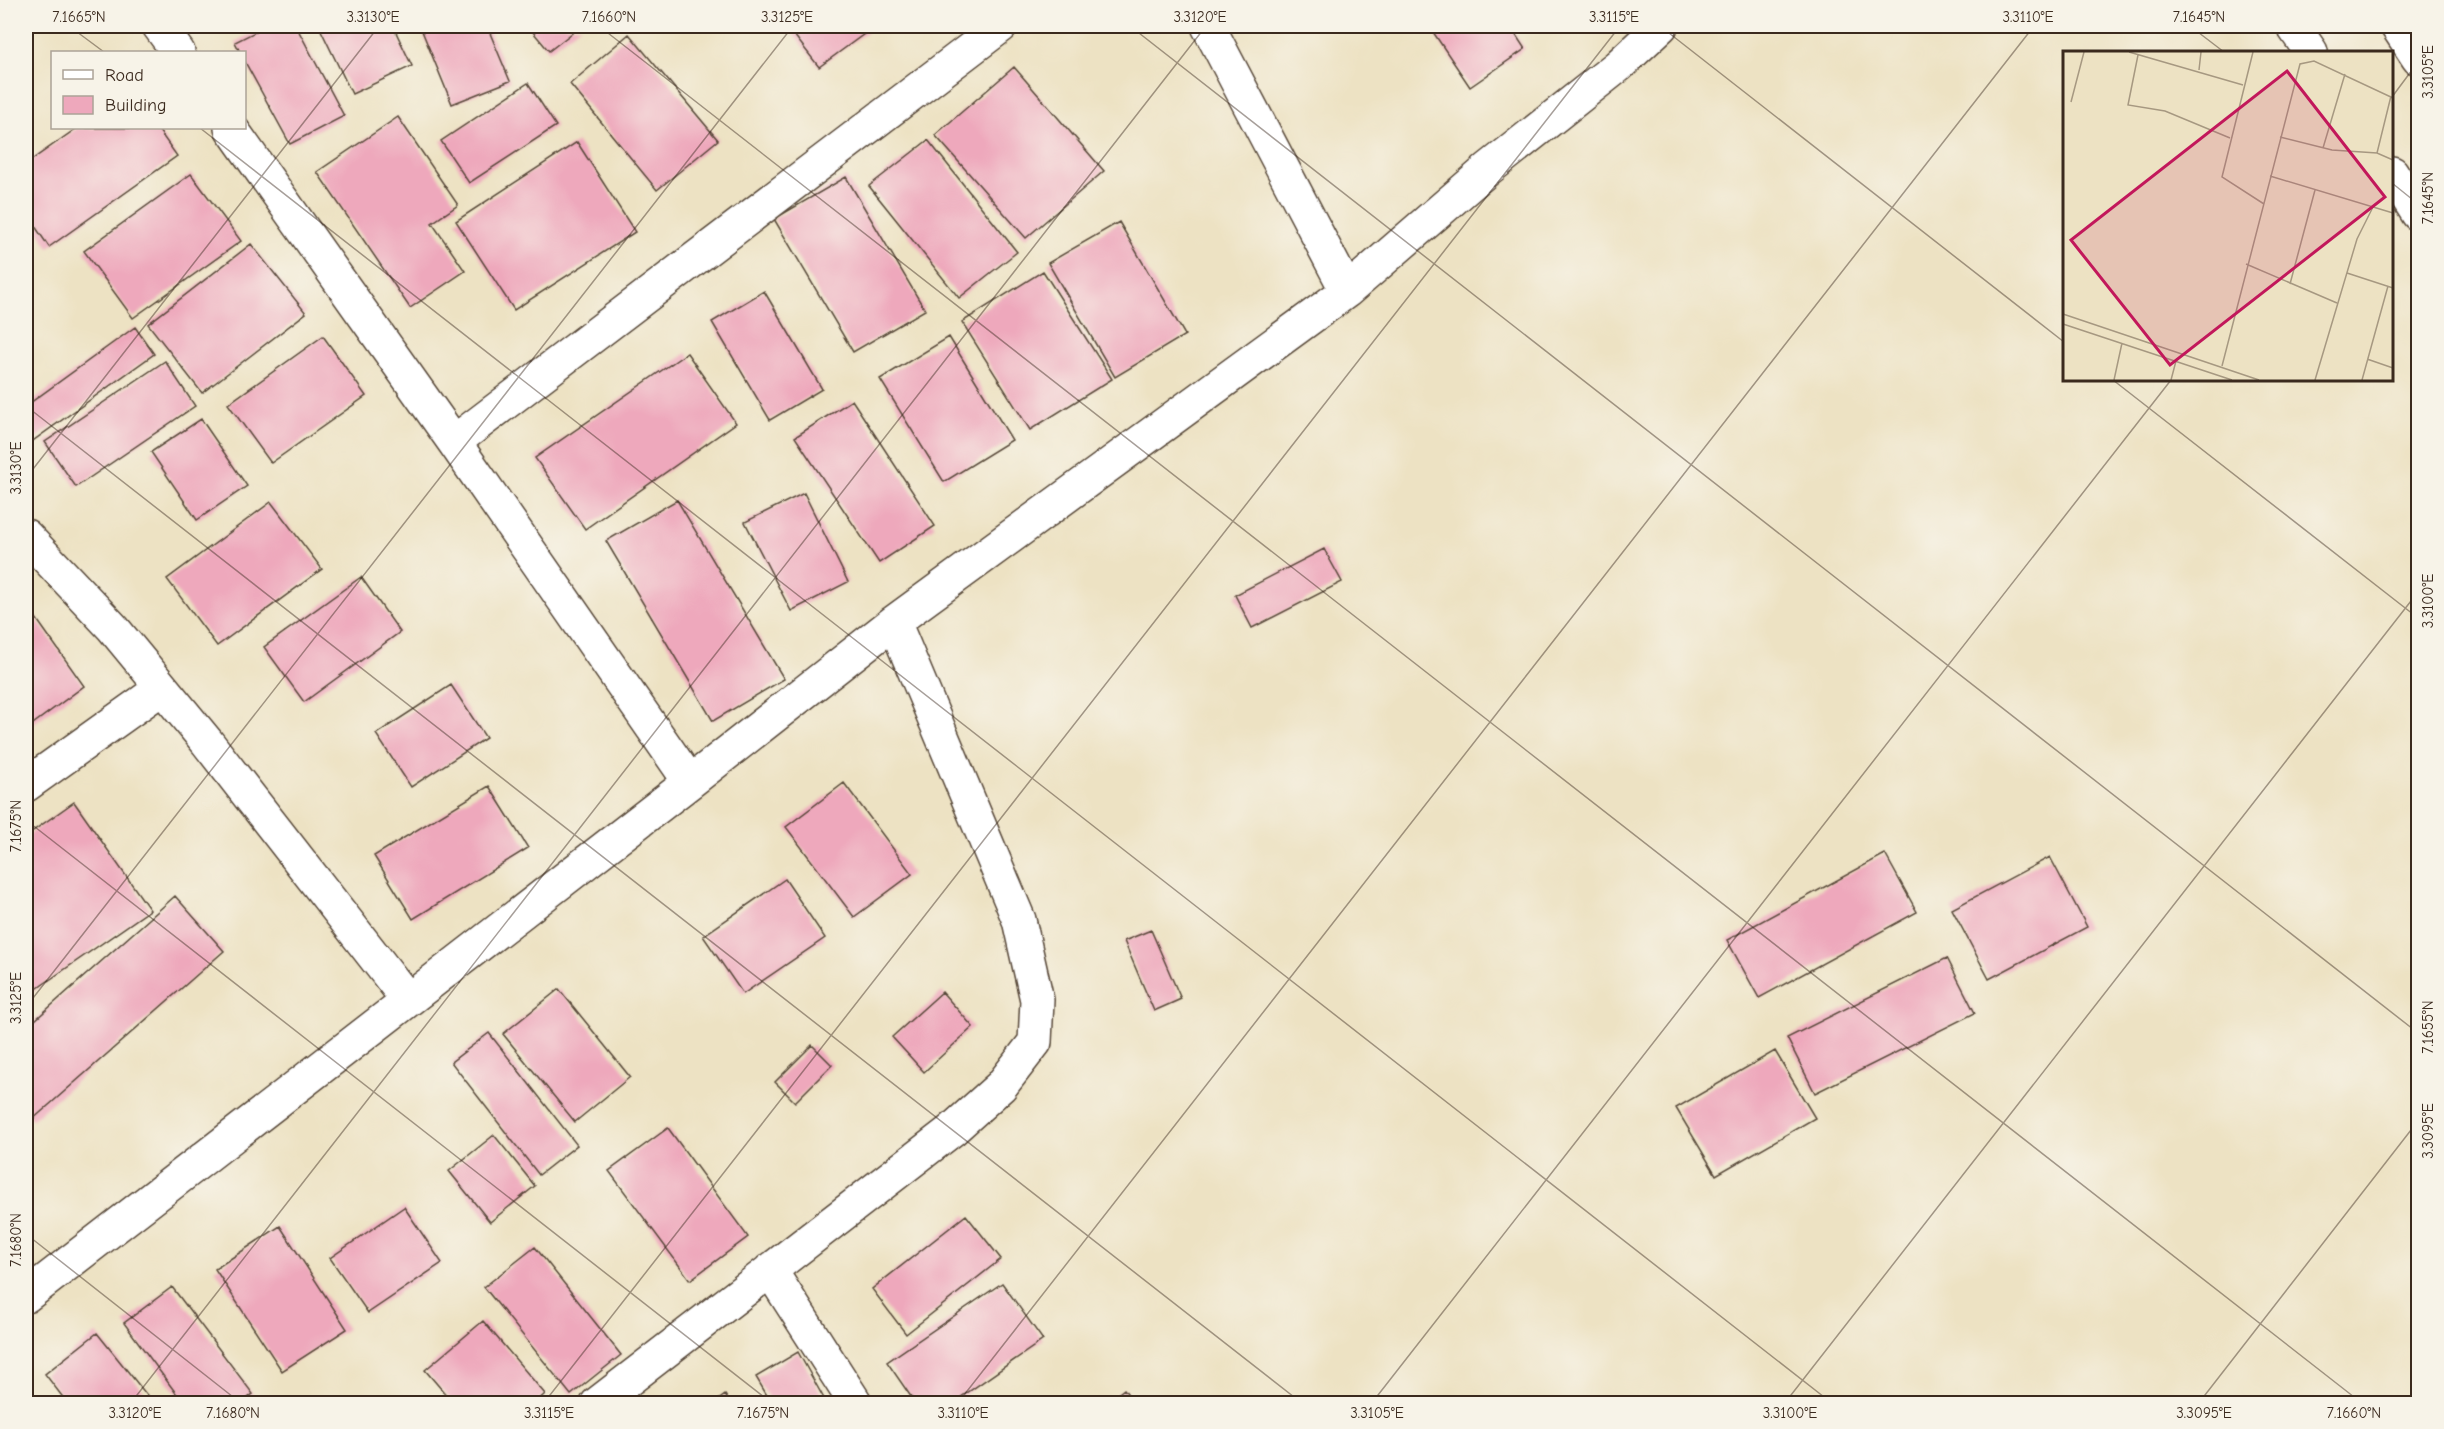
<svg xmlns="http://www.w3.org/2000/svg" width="2444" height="1429" font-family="'Comic Neue',sans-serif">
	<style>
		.building { fill: #eea8bc }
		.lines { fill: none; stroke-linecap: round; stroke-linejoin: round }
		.minor-casing { stroke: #564637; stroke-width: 36 }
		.primary-casing { stroke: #564637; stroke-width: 36 }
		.minor { stroke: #fff; stroke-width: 33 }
		.primary { stroke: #fff; stroke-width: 33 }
		.ticks { fill: none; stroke: #3b2a1e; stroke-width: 1.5; stroke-opacity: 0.45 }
		.inset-road { fill: none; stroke: #a69881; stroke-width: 1.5 }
		.view { fill: #c2185b; fill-opacity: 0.15; stroke: #c2185b; stroke-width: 3 }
		.inset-edge { fill: none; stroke: #3b2a1e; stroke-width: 3 }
		.neatline { fill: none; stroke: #3b2a1e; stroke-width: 2 }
		.ticks-label { font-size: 15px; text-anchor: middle; fill: #3b2a1e }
	</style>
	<rect width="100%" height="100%" fill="#f7f3e8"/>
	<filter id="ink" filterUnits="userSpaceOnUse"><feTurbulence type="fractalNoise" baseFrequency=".0167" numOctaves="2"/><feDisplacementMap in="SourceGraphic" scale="12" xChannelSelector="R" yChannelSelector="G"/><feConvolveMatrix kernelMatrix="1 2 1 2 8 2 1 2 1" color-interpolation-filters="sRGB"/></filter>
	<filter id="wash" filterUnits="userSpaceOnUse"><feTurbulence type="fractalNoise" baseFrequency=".008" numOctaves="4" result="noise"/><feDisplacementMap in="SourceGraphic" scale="24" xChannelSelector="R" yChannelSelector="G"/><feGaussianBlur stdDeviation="1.35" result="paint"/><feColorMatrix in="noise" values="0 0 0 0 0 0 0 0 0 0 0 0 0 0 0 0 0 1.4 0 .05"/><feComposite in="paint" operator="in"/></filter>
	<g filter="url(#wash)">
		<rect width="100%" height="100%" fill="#ede2c3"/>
		<g id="blocks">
			<!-- building -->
			<path class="building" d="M267,26H296L344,116L290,144L244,60V52H240L235,42Z
				M319,26H393L412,66L352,94Z
				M420,26H487L510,81L452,104Z
				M528,26H581L549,51Z
				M787,26H875L819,67Z
				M1429,26H1510L1525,49L1470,87Z
				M629,34L718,140L657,190L570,84Z
				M1014,67L1104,171L1026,238L935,135Z
				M528,83L556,126L469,183L441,141Z
				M398,117L458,205L432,223L465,271L410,308L317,172Z
				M77,128H157L177,156L49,247L26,213V164Z
				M928,140L1017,252L959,298L869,186Z
				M577,142L635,232L514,310L456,221Z
				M191,174L241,241L133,318L84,251Z
				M846,177L925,310L853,352L774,219Z
				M1119,222L1185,335L1115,377L1048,263Z
				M251,244L306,313L202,393L148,324Z
				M1043,271L1112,379L1030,430L962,322Z
				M764,291L822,389L770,420L712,322Z
				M135,327L154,354L27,445L26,406Z
				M323,336L366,396L271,463L228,404Z
				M949,337L1012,440L944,482L880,379Z
				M687,353L736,423L585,529L535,458Z
				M165,361L195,406L76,487L45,442Z
				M852,400L935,526L879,563L795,437Z
				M201,419L247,486L197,520L151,452Z
				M804,493L848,582L791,611L745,522Z
				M677,500L784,679L713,721L606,541Z
				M271,502L322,569L217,646L167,579Z
				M1324,549L1342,582L1252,628L1235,595Z
				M361,577L400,632L304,702L264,647Z
				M26,604L84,686L26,729Z
				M451,685L486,738L411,787L376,734Z
				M844,783L912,874L854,917L786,827Z
				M489,786L528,848L413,919L374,856Z
				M74,802L150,910L32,992L26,983V836Z
				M1885,854L1917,912L1759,998L1727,940Z
				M2050,857L2087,927L1989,979L1952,909Z
				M785,879L825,938L743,994L703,936Z
				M175,896L224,951L32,1120L26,1113V1028Z
				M1151,930L1181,999L1154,1011L1124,941Z
				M1947,958L1975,1013L1815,1093L1787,1038Z
				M559,989L630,1077L575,1122L503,1034Z
				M942,992L973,1027L924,1072L892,1037Z
				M489,1033L577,1145L539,1175L451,1062Z
				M812,1045L832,1065L795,1102L775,1082Z
				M1775,1051L1815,1118L1716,1175L1676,1108Z
				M668,1128L748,1237L690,1280L609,1171Z
				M494,1135L535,1186L490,1222L449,1171Z
				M404,1207L442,1263L368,1313L330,1258Z
				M966,1215L1001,1259L906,1334L872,1289Z
				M280,1226L347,1329L282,1371L215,1269Z
				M535,1247L621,1355L571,1395L484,1287Z
				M1002,1283L1043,1340L951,1404H916L887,1362Z
				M172,1287L253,1394L240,1404H184L124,1323Z
				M483,1321L545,1394L534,1404H454L425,1370Z
				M97,1333L154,1404H68L45,1374Z
				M798,1352L827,1404H772L756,1377Z
				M1124,1389L1135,1404H1105Z
				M725,1395L731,1404H713Z"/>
		</g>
	</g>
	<g filter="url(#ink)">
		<use href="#blocks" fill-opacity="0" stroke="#564637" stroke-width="1.5"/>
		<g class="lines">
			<defs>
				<path id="minor" d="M159,26L178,52
					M1208,26L1347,291
					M231,128L454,442L690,782
					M454,442L1001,26
					M26,536L113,628L207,742L408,1000
					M26,785L162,688
					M770,1270L856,1404
					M26,1296L690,782L894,622L1347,291L1488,169L1618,66L1661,26
					M597,1404L952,1130L1001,1086L1035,1042L1037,1000L1019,920L894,622"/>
				<path id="primary" d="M2293,26L2311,52
					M2397,26L2418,58
					M2392,173L2418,214"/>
			</defs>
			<!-- minor casing -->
			<use href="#minor" class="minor-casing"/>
			<!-- primary casing -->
			<use href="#primary" class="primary-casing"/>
			<!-- minor -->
			<use href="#minor" class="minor"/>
			<!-- primary -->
			<use href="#primary" class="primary"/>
		</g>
	</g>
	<!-- ticks -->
	<path class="ticks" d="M69,26L104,52M599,26L2363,1404M1130,26L2418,1033M1660,26L2064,342M2190,26L2224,52M2392,97L2418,62M200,128L1833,1404M2392,183L2418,204M2113,380L2418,618M26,406L1303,1404M26,478L379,26M26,820L773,1404M26,1007L793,26M26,1234L242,1404M130,1404L1206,26M543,1404L1620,26M957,1404L2034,26M1371,1404L2171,380M1784,1404L2418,592M2198,1404L2418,1121"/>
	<!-- overview -->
	<g transform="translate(2063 51)">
		<rect width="330" height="330" fill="#ede2c3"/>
		<path class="inset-road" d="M66,1L180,34M190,1L159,126L201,153M75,4L65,54L102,60L167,87M136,19L138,1M8,51L21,1M217,86L269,99L314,102L330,109M260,97L282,23M314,102L328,45M207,125L330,162M183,213L274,252M284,222L330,237M227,233L252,139M0,263L196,329M0,273L169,329M304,308L330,317M159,315L237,13L251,10L330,47M51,329L59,292M108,329L113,310M252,329L294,188L310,156M299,329L325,235"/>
		<path class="view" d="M224,20L322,146L107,314L8,189Z"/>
		<rect width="330" height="330" class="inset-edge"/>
	</g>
	<!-- margin -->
	<rect width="2444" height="1429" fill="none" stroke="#f7f3e8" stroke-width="66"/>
	<!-- legend -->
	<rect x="51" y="51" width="195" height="78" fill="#f7f3e8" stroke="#aca397" stroke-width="1.5"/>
	<rect x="63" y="70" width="30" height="9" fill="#ffffff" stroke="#aca397" stroke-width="1.5"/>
	<text x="105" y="81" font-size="18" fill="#3b2a1e">Road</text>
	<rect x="63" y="96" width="30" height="18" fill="#eea8bc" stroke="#aca397" stroke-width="1.5"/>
	<text x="105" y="111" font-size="18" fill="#3b2a1e">Building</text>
	<rect x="33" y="33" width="2378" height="1363" class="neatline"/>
	<g class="ticks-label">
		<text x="79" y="22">7.1665°N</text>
		<text x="373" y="22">3.3130°E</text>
		<text x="609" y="22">7.1660°N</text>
		<text x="787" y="22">3.3125°E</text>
		<text x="1200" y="22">3.3120°E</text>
		<text x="1614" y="22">3.3115°E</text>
		<text x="2028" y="22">3.3110°E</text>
		<text x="2199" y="22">7.1645°N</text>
		<text transform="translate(2428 72) rotate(-90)" y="5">3.3105°E</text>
		<text transform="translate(2428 198) rotate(-90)" y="5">7.1645°N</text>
		<text transform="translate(16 468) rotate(-90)" y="5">3.3130°E</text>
		<text transform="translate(2428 601) rotate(-90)" y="5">3.3100°E</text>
		<text transform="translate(16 826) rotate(-90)" y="5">7.1675°N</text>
		<text transform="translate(16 998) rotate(-90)" y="5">3.3125°E</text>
		<text transform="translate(2428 1027) rotate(-90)" y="5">7.1655°N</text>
		<text transform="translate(2428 1131) rotate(-90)" y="5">3.3095°E</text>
		<text transform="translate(16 1240) rotate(-90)" y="5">7.1680°N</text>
		<text x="135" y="1418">3.3120°E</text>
		<text x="233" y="1418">7.1680°N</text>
		<text x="549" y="1418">3.3115°E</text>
		<text x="763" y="1418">7.1675°N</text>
		<text x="963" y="1418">3.3110°E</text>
		<text x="1377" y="1418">3.3105°E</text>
		<text x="1790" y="1418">3.3100°E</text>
		<text x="2204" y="1418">3.3095°E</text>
		<text x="2354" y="1418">7.1660°N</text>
	</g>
</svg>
